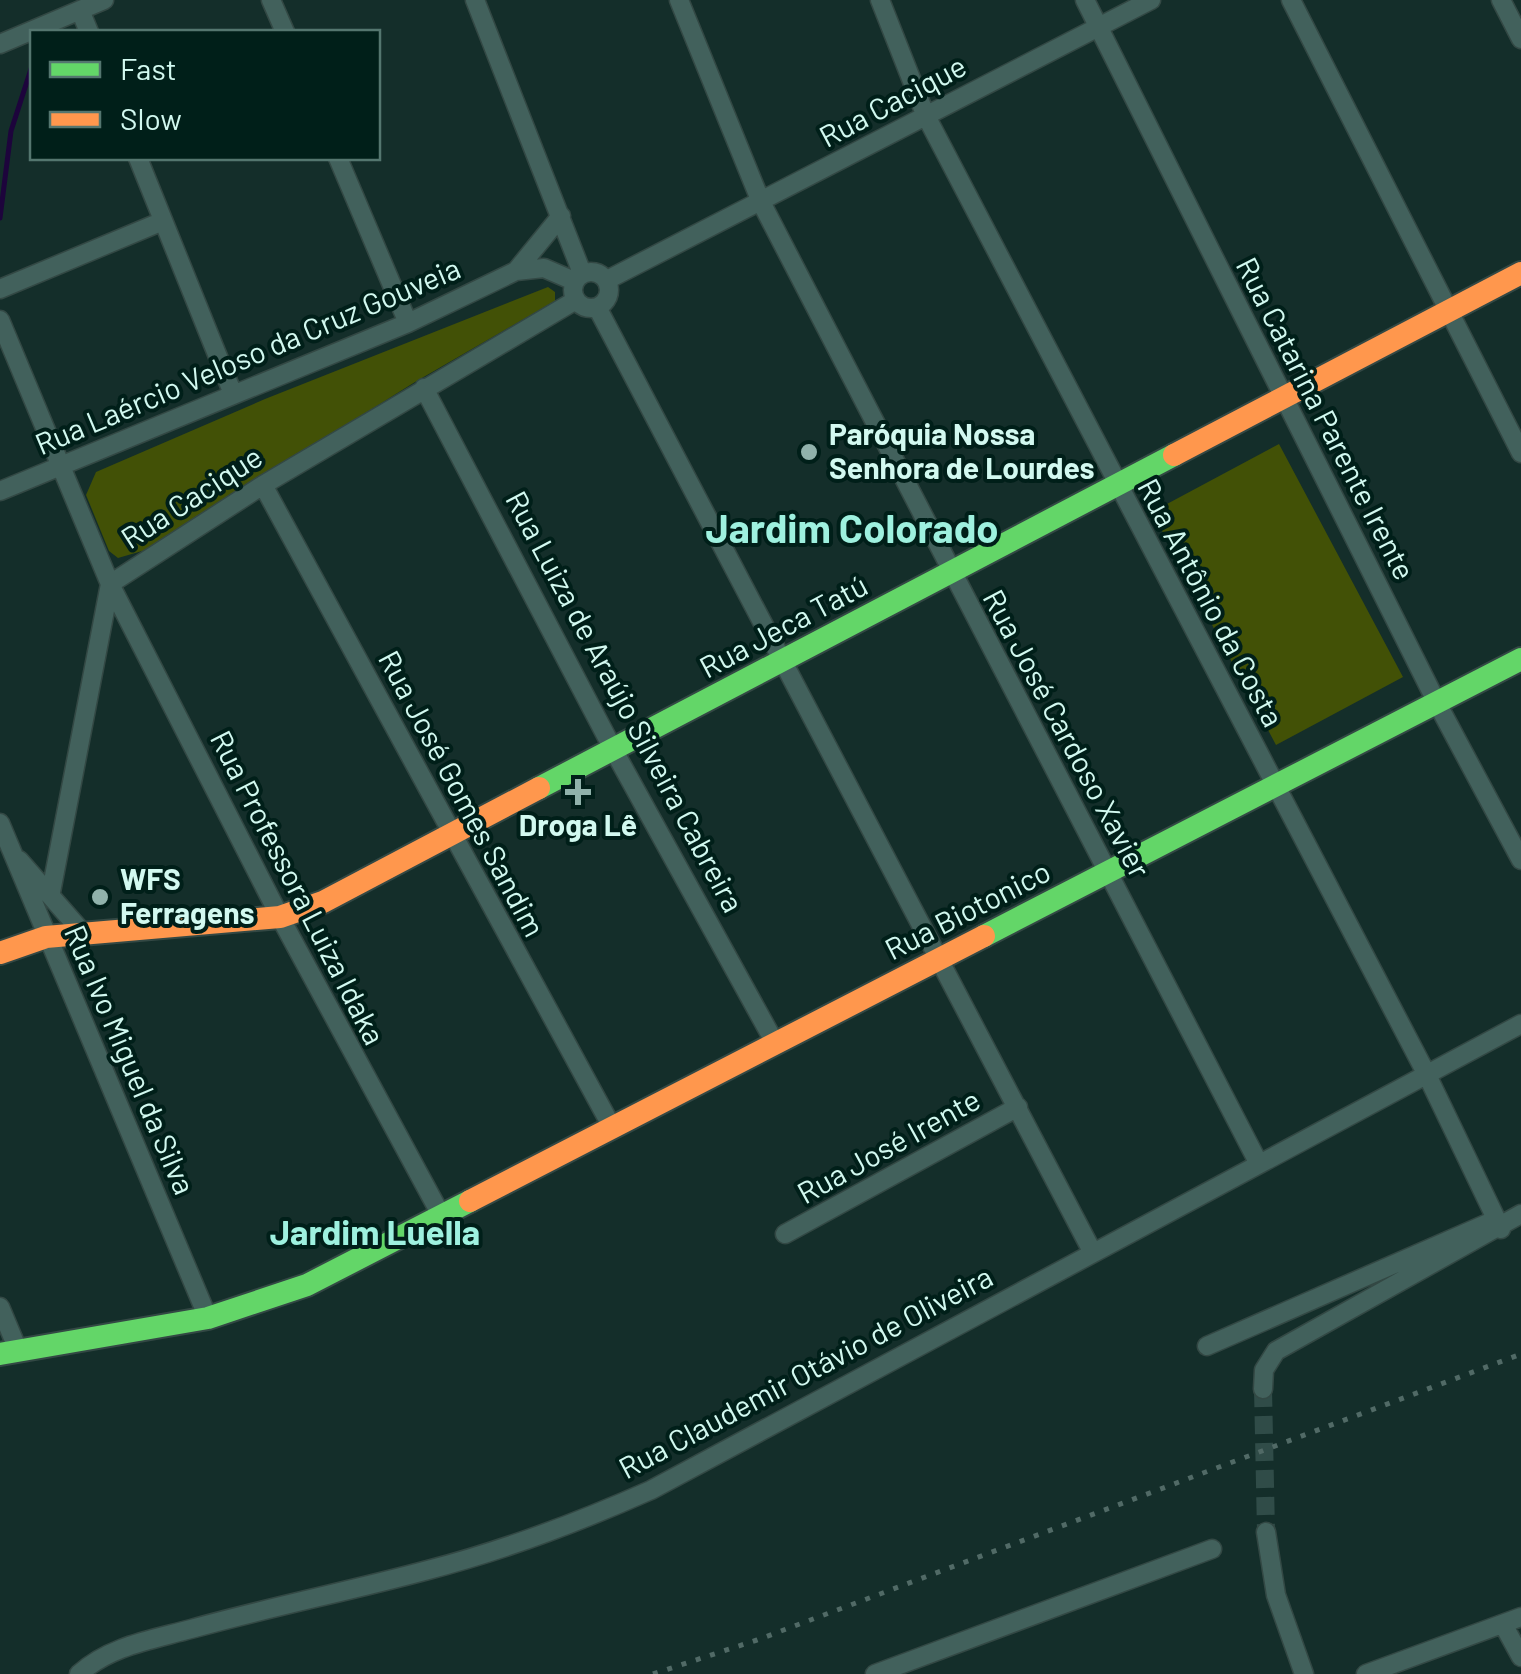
<svg xmlns="http://www.w3.org/2000/svg" width="1521" height="1674" font-family="Barlow,sans-serif">
	<style>
		.green { fill: #425106 }
		.lines { fill: none; stroke-linecap: round; stroke-linejoin: round }
		.stream { stroke: #1d043c; stroke-width: 5 }
		.street-tunnel { stroke: #304c48; stroke-width: 18; stroke-dasharray: 18 9; stroke-linecap: butt }
		.street-casing { stroke: #334844; stroke-width: 21 }
		.fast-casing { stroke: #334844; stroke-width: 26 }
		.slow-casing { stroke: #334844; stroke-width: 26 }
		.street { stroke: #42615c; stroke-width: 18 }
		.fast { stroke: #63d668; stroke-width: 22 }
		.slow { stroke: #ff974d; stroke-width: 22 }
		.rail { stroke: #516a66; stroke-width: 5; stroke-dasharray: 5 10; stroke-linecap: butt }
		.poi-dot { fill: #90b2ab; stroke: #001f19; stroke-width: 4 }
		.labels { text-anchor: middle; stroke-width: 8; stroke-linejoin: round; paint-order: stroke }
		.street-label { font-size: 30px; fill: #d2f9f0; stroke: #001f19 }
		.poi-label { font-size: 30px; font-weight: bold; fill: #d2f9f0; stroke: #001f19; text-anchor: start }
		.quarter-label { font-size: 35px; font-weight: bold; fill: #9ef1df; stroke: #001f19 }
		.district-label { font-size: 40px; font-weight: bold; fill: #9ef1df; stroke: #001f19 }
	</style>
	<rect width="100%" height="100%" fill="#142e2a"/>
	<!-- green -->
	<path class="green" d="M548,287L555,292V301L415,382L149,549L118,558L109,551L86,495L96,472L265,399Z
		M1279,444L1403,677L1276,745L1152,512Z"/>
	<g class="lines">
		<!-- stream -->
		<path class="stream" d="M0,218L11,131L32,66"/>
		<!-- street-tunnel -->
		<path class="street-tunnel" d="M1263,1389L1266,1532"/>
		<defs>
			<path id="street" d="M271,0L285,32
				M475,0L582,273
				M679,0L761,202L1259,1164
				M880,0L925,114L1427,1075L1501,1229
				M1085,0L1437,703L1521,860
				M1291,0L1521,453
				M1501,0L1521,39
				M80,10L89,32
				M0,44L104,0
				M138,158L233,394
				M338,158L408,323
				M516,271L544,268L574,281
				M573 290a18 18 0 1 1 36 0a18 18 0 1 1-36 0Z
				M607,280L1151,0
				M0,289L163,221
				M597,307L1093,1253
				M0,320L110,584L280,917L441,1215
				M424,388L613,749L775,1043
				M263,485L613,1129
				M0,491L408,323L516,271L561,216
				M0,823L208,1318
				M19,860L83,933
				M51,892L110,584L263,485L576,300
				M785,1234L1018,1107
				M0,1307L18,1350
				M1207,1346L1495,1220
				M1263,1389L1264,1370L1276,1351L1521,1214
				M1266,1532L1276,1595L1304,1674
				M1503,1624L1521,1657
				M79,1674C110,1646 151,1640 191,1629C270,1607 350,1591 428,1570C505,1550 579,1522 651,1490L1521,1024
				M875,1674L1212,1549
				M1366,1674L1521,1617"/>
			<path id="fast" d="M539,788L1174,455
				M984,936L1521,659
				M0,1354L208,1318L307,1285L470,1201"/>
			<path id="slow" d="M1174,455L1521,273
				M0,953L46,937L280,917L323,902L539,788
				M470,1201L984,936"/>
		</defs>
		<!-- street casing -->
		<use href="#street" class="street-casing"/>
		<!-- fast casing -->
		<use href="#fast" class="fast-casing"/>
		<!-- slow casing -->
		<use href="#slow" class="slow-casing"/>
		<!-- street -->
		<use href="#street" class="street"/>
		<!-- fast -->
		<use href="#fast" class="fast"/>
		<!-- slow -->
		<use href="#slow" class="slow"/>
		<!-- rail -->
		<path class="rail" d="M653,1674L757,1640L1521,1354"/>
	</g>
	<!-- markers -->
	<g class="poi-dot">
		<circle cx="809" cy="452" r="10"/>
		<path d="M573 777h10v10h10v10h-10v10h-10v-10h-10v-10h10z"/>
		<circle cx="100" cy="897" r="10"/>
	</g>
	<g class="labels">
		<!-- street labels -->
		<g class="street-label">
			<text transform="translate(893 102) rotate(-28)" y="10">Rua Cacique</text>
			<text transform="translate(248 357) rotate(-23)" y="10">Rua Laércio Veloso da Cruz Gouveia</text>
			<text transform="translate(1325 419) rotate(63)" y="10">Rua Catarina Parente Irente</text>
			<text transform="translate(192 498) rotate(-33)" y="10">Rua Cacique</text>
			<text transform="translate(1210 603) rotate(62)" y="10">Rua Antônio da Costa</text>
			<text transform="translate(784 627) rotate(-28)" y="10">Rua Jeca Tatú</text>
			<text transform="translate(624 702) rotate(62)" y="10">Rua Luiza de Araújo Silveira Cabreira</text>
			<text transform="translate(1066 734) rotate(62)" y="10">Rua José Cardoso Xavier</text>
			<text transform="translate(461 794) rotate(62)" y="10">Rua José Gomes Sandim</text>
			<text transform="translate(297 888) rotate(63)" y="10">Rua Professora Luiza Idaka</text>
			<text transform="translate(968 911) rotate(-27)" y="10">Rua Biotonico</text>
			<text transform="translate(129 1060) rotate(67)" y="10">Rua Ivo Miguel da Silva</text>
			<text transform="translate(889 1147) rotate(-29)" y="10">Rua José Irente</text>
			<text transform="translate(806 1373) rotate(-28)" y="10">Rua Claudemir Otávio de Oliveira</text>
		</g>
		<!-- poi labels -->
		<g class="poi-label">
			<text x="829" y="445">Paróquia Nossa<tspan x="829" dy="34">Senhora de Lourdes</tspan></text>
			<text x="578" y="836" text-anchor="middle">Droga Lê</text>
			<text x="120" y="890">WFS<tspan x="120" dy="34">Ferragens</tspan></text>
		</g>
		<!-- quarter labels -->
		<g class="quarter-label">
			<text x="375" y="1245">Jardim Luella</text>
		</g>
		<!-- district labels -->
		<g class="district-label">
			<text x="852" y="543">Jardim Colorado</text>
		</g>
	</g>
	<!-- legend -->
	<rect x="30" y="30" width="350" height="130" fill="#001f19" stroke="#54766f" stroke-width="2.5"/>
	<rect x="50" y="62" width="50" height="15" fill="#63d668" stroke="#54766f" stroke-width="2.5"/>
	<text x="120" y="80" font-size="30" fill="#d2f9f0">Fast</text>
	<rect x="50" y="112" width="50" height="15" fill="#ff974d" stroke="#54766f" stroke-width="2.5"/>
	<text x="120" y="130" font-size="30" fill="#d2f9f0">Slow</text>
</svg>
